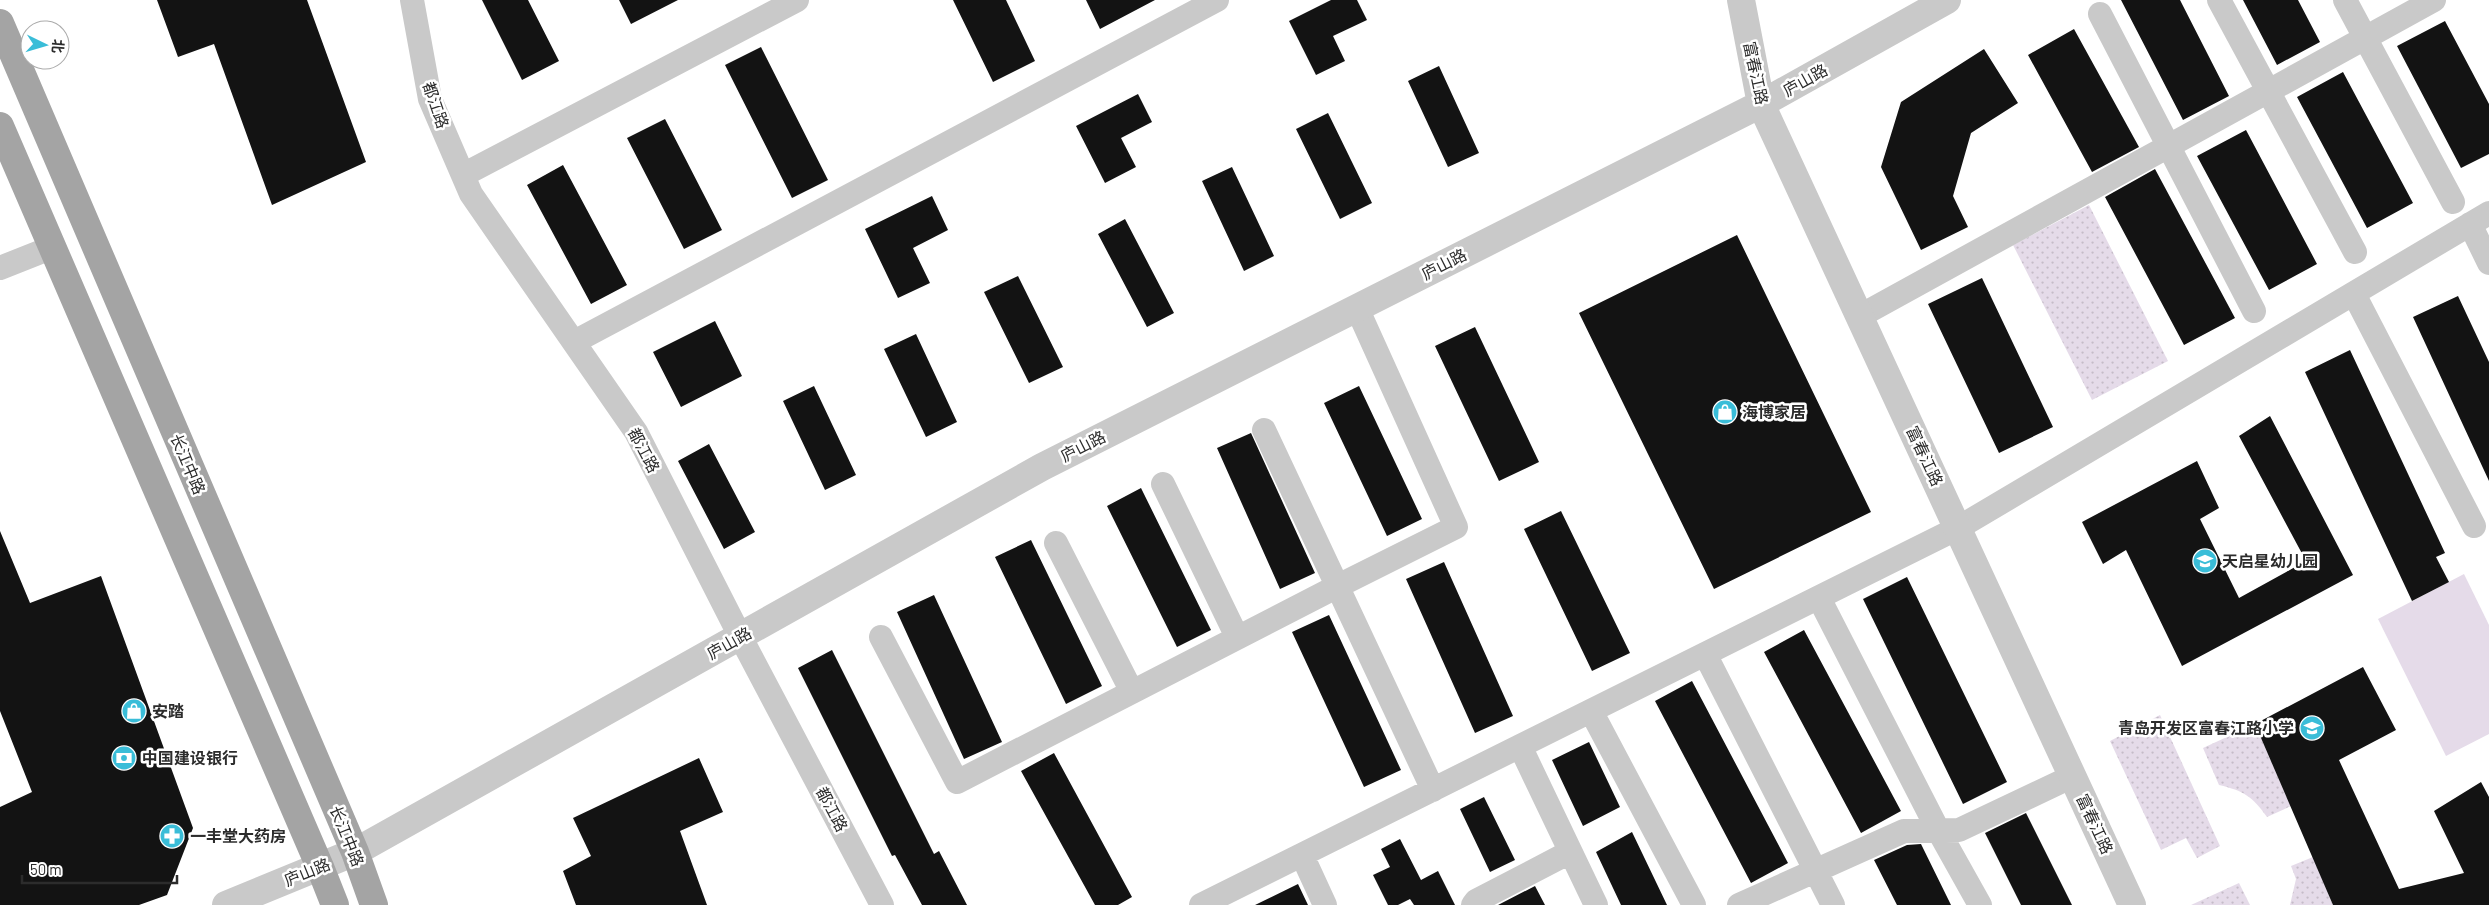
<svg xmlns="http://www.w3.org/2000/svg" width="2489" height="905" font-family="Barlow,'Noto Sans SC',sans-serif">
	<style>
		.park { fill: url(#park-dots) }
		.pitch { fill: #e5dbe9 }
		.building { fill: #131313 }
		.lines { fill: none; stroke-linecap: round; stroke-linejoin: round }
		.minor { stroke: #c9c9c9; stroke-width: 24 }
		.tertiary { stroke: #c9c9c9; stroke-width: 28 }
		.primary { stroke: #a4a4a4; stroke-width: 28 }
		.labels { text-anchor: middle; stroke-width: 5; stroke-linejoin: round; paint-order: stroke }
		.street-label { font-size: 16px; fill: #2c2c2c; stroke: #fff }
		.poi-label { font-size: 16px; font-weight: bold; fill: #2c2c2c; stroke: #fff; text-anchor: start }
	</style>
	<defs>
		<pattern id="park-dots" width="8" height="8" patternUnits="userSpaceOnUse" patternTransform="scale(1.25)"><rect width="8" height="8" fill="#e5dbe9"/><path d="M2 2h.1M6 6h.1" fill="none" stroke="#c5bcc8" stroke-width="1.8" stroke-linecap="round"/></pattern>
	</defs>
	<rect width="100%" height="100%" fill="#fff"/>
	<!-- park -->
	<path class="park" d="M2089,205L2168,361L2092,400L2013,245Z
		M2160,715L2220,846L2197,858L2186,838L2161,850L2110,741Z
		M2255,724L2291,806L2267,817C2252,796 2244,791 2219,785L2203,748Z
		M2313,857L2333,905H2290L2296,879L2291,866Z
		M2239,883L2250,905H2191Z"/>
	<!-- pitch -->
	<path class="pitch" d="M2464,574L2489,625V734L2446,756L2378,619Z"/>
	<!-- building -->
	<path class="building" d="M157,0H307L366,162L272,205L214,44L178,57Z
		M482,0H528L559,61L522,80Z
		M619,0H678L631,24Z
		M953,0H1006L1035,61L993,82Z
		M1086,0H1155L1100,29Z
		M1331,0H1357L1367,20L1333,36L1345,61L1316,75L1289,21Z
		M2121,0H2180L2229,96L2183,120Z
		M2243,0H2298L2320,42L2277,65Z
		M2445,21L2489,104V154L2461,168L2397,46Z
		M2074,29L2139,147L2092,172L2028,55Z
		M761,47L828,180L792,198L725,65Z
		M1984,49L2018,103L1971,133L1953,196L1968,227L1921,250L1881,167L1901,102Z
		M1439,66L1479,153L1448,167L1408,81Z
		M2343,72L2413,203L2367,228L2297,97Z
		M1138,94L1152,122L1121,138L1136,167L1105,183L1076,126Z
		M1328,113L1372,203L1340,219L1296,129Z
		M665,119L722,230L684,249L627,138Z
		M2246,130L2317,264L2269,290L2197,156Z
		M563,165L627,285L591,304L527,185Z
		M1232,167L1274,256L1244,271L1202,181Z
		M2155,169L2235,318L2184,345L2105,197Z
		M932,196L948,230L913,248L930,283L898,298L865,229Z
		M1125,219L1174,313L1147,327L1098,234Z
		M1737,235L1871,512L1714,589L1579,313Z
		M1018,276L1063,367L1029,383L984,292Z
		M1982,278L2053,427L1999,453L1928,304Z
		M2458,296L2489,362V481L2413,317Z
		M715,321L742,376L681,407L653,352Z
		M1475,327L1539,462L1499,481L1435,346Z
		M916,334L957,422L926,437L884,349Z
		M2350,350L2445,553L2436,557L2449,582L2412,601L2305,372Z
		M814,386L856,475L825,490L783,401Z
		M1359,386L1422,519L1387,536L1324,403Z
		M2270,416L2353,575L2182,666L2126,550L2103,564L2082,522L2197,461L2219,508L2200,519L2239,598L2306,561L2239,436Z
		M1251,433L1315,573L1280,589L1217,448Z
		M709,444L755,532L724,549L678,461Z
		M1141,488L1211,630L1177,647L1107,506Z
		M1561,511L1630,653L1592,671L1524,529Z
		M0,531L30,603L101,576L193,828L167,895L139,905H0V807L32,792L0,711Z
		M1031,540L1102,686L1066,704L995,557Z
		M1444,562L1513,716L1475,733L1406,579Z
		M1907,577L2007,782L1963,804L1863,599Z
		M934,595L1002,742L964,759L897,612Z
		M1329,615L1401,770L1364,787L1292,632Z
		M1804,630L1901,811L1861,833L1764,652Z
		M832,650L934,854L939,851L967,905H922L895,855L892,856L798,668Z
		M2363,667L2396,730L2339,760L2399,889L2464,873L2434,811L2481,782L2489,797V905H2333L2255,724Z
		M1692,681L1788,863L1751,883L1655,701Z
		M1589,742L1620,807L1583,826L1552,760Z
		M1054,753L1132,897L1118,905H1095L1021,771Z
		M699,758L723,812L680,831L707,905H576L563,871L591,856L573,818Z
		M1484,797L1515,860L1490,872L1460,809Z
		M2026,813L2072,905H2021L1985,833Z
		M1632,832L1667,905H1621L1596,852Z
		M1400,839L1421,880L1438,871L1455,905H1414L1410,899L1398,905H1388L1373,875L1390,867L1381,849Z
		M1921,844L1951,905H1897L1874,860L1907,845Z
		M1298,884L1308,905H1255Z
		M1535,886L1545,905H1498Z"/>
	<g class="lines">
		<!-- minor -->
		<path class="minor" d="M412,0L430,99L471,194L636,432L740,636L882,905
			M2219,0L2355,252
			M2345,0L2453,202
			M2100,14L2254,311
			M463,175L797,0
			M2470,224L2489,263
			M0,268L53,247
			M2354,294L2474,526
			M1860,316L2434,0
			M574,342L1217,0
			M1264,430L1433,790
			M1163,484L1237,637
			M1056,543L1132,692
			M1819,598L1938,830L1980,905
			M881,637L957,782L1336,587L1456,527L1357,308
			M1705,654L1833,905
			M1591,711L1694,905
			M1520,746L1596,905
			M1302,855L1325,905
			M1201,905L1958,528L2489,213
			M1473,905L1476,901L1570,852
			M1739,905L1904,831L1959,830L2073,776"/>
		<!-- tertiary -->
		<path class="tertiary" d="M1741,0L1761,104L2132,905
			M226,905L355,852L1042,467L1761,104L1947,0"/>
		<!-- primary -->
		<path class="primary" d="M0,23L355,852L374,905
			M0,126L320,867L335,905"/>
	</g>
	<!-- icons -->
	<defs>
		<symbol id="shop-disc" viewBox="-11 -11 22 22"><circle r="9.5" fill="#3abdd8" stroke="#fff"/><path d="M-5-2.5h2.3a2.7 3.5 0 0 1 5.4 0H5L5.5 6h-11ZM-1.5-2.5h3a1.5 2.3 0 0 0-3 0Z" fill="#fff"/></symbol>
		<symbol id="school-disc" viewBox="-11 -11 22 22"><circle r="9.5" fill="#3abdd8" stroke="#fff"/><path d="M0-5L7-2L0 1L-7-2ZM-4 1L0 2.5L4 1V4Q0 6-4 4Z" fill="#fff"/></symbol>
		<symbol id="bank-disc" viewBox="-11 -11 22 22"><circle r="9.5" fill="#3abdd8" stroke="#fff"/><path d="M-6-4H6V4H-6ZM0-2.3a2.3 2.3 0 1 0 0 4.6a2.3 2.3 0 1 0 0-4.6Z" fill="#fff"/></symbol>
		<symbol id="pharmacy-disc" viewBox="-11 -11 22 22"><circle r="9.5" fill="#3abdd8" stroke="#fff"/><path d="M-2-6h4v4h4v4h-4v4h-4v-4h-4v-4h4Z" fill="#fff"/></symbol>
	</defs>
	<g fill-rule="evenodd">
		<use href="#shop-disc" x="1711" y="398" width="28" height="28"/>
		<use href="#school-disc" x="2191" y="547" width="28" height="28"/>
		<use href="#shop-disc" x="120" y="697" width="28" height="28"/>
		<use href="#school-disc" x="2298" y="714" width="28" height="28"/>
		<use href="#bank-disc" x="110" y="744" width="28" height="28"/>
		<use href="#pharmacy-disc" x="158" y="822" width="28" height="28"/>
	</g>
	<g class="labels">
		<!-- street labels -->
		<g class="street-label">
			<text transform="translate(1756 73) rotate(78)" y="6">富春江路</text>
			<text transform="translate(1805 80) rotate(-29)" y="6">庐山路</text>
			<text transform="translate(436 105) rotate(71)" y="6">都江路</text>
			<text transform="translate(1444 264) rotate(-27)" y="6">庐山路</text>
			<text transform="translate(1083 446) rotate(-27)" y="6">庐山路</text>
			<text transform="translate(644 450) rotate(62)" y="6">都江路</text>
			<text transform="translate(1925 456) rotate(65)" y="6">富春江路</text>
			<text transform="translate(188 464) rotate(67)" y="6">长江中路</text>
			<text transform="translate(729 643) rotate(-29)" y="6">庐山路</text>
			<text transform="translate(832 809) rotate(62)" y="6">都江路</text>
			<text transform="translate(2095 824) rotate(65)" y="6">富春江路</text>
			<text transform="translate(347 836) rotate(68)" y="6">长江中路</text>
			<text transform="translate(307 872) rotate(-22)" y="6">庐山路</text>
		</g>
		<!-- poi labels -->
		<g class="poi-label">
			<text x="1742" y="418">海博家居</text>
			<text x="2222" y="567">天启星幼儿园</text>
			<text x="152" y="717">安踏</text>
			<text x="2294" y="734" text-anchor="end">青岛开发区富春江路小学</text>
			<text x="142" y="764">中国建设银行</text>
			<text x="190" y="842">一丰堂大药房</text>
		</g>
	</g>
	<!-- north arrow -->
	<g transform="translate(45 45) rotate(95)"><circle r="24" fill="#ffffff" stroke="#ababab"/>
	<path d="M0-4L9 19L0 12L-9 19Z" fill="#3abdd8"/>
	<text y="-8" font-size="14" font-weight="bold" text-anchor="middle" fill="#2c2c2c">北</text>
	</g>
	<!-- scale -->
	<path d="M22 875v8h155v-8" fill="none" stroke="#2c2c2c" stroke-width="2.5"/>
	<text x="30" y="875" font-size="15" fill="#2c2c2c" stroke="#ffffff" stroke-width="4" paint-order="stroke">50 m</text>
</svg>
